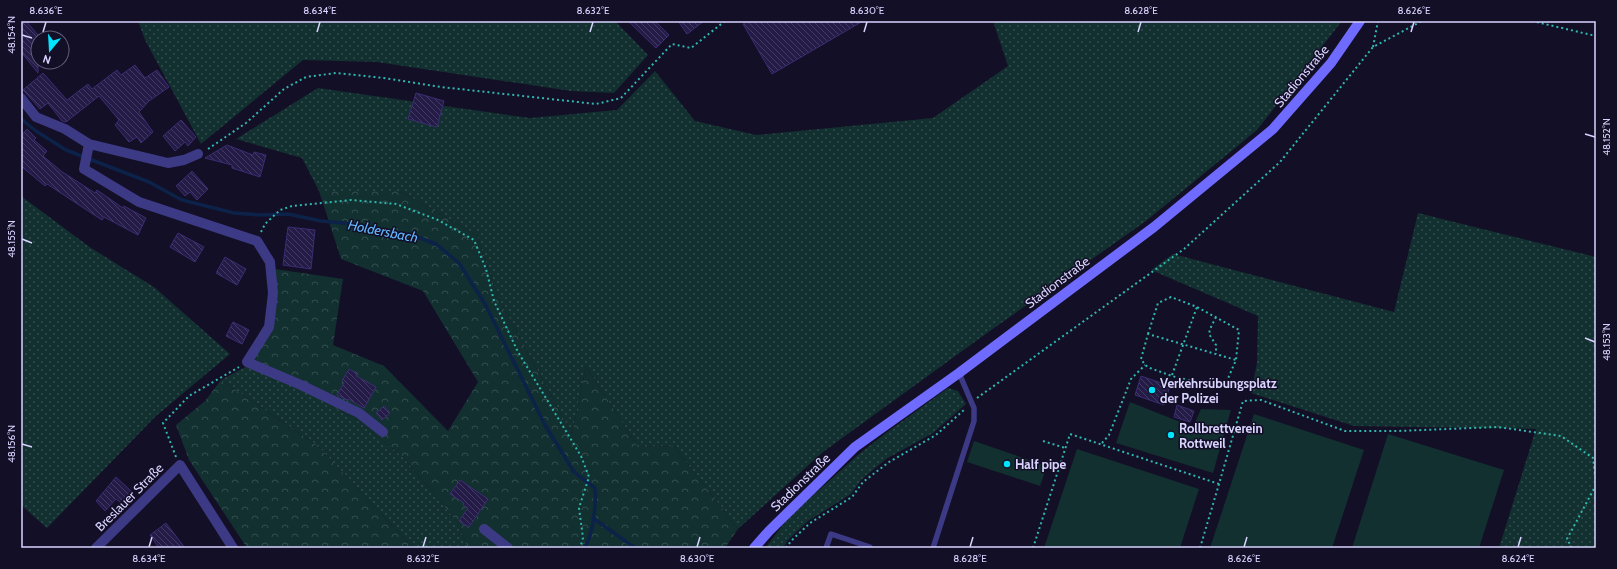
<svg xmlns="http://www.w3.org/2000/svg" width="1617" height="569" font-family="Cabin,sans-serif">
	<style>
		.grass { fill: url(#grass-dots) }
		.forest { fill: url(#forest-crowns) }
		.garden { fill: #12302f }
		.lines { fill: none; stroke-linecap: round; stroke-linejoin: round }
		.stream { stroke: #0c2248; stroke-width: 3.5 }
		.building { fill: url(#building-back-hatch); stroke: #3b2d73 }
		.path { stroke: #2fb8b0; stroke-width: 2; stroke-dasharray: 2 3; stroke-linecap: butt }
		.lane { stroke: #3d3a85; stroke-width: 5.5 }
		.street { stroke: #3d3a85; stroke-width: 10 }
		.secondary { stroke: #6f6bff; stroke-width: 10 }
		.ticks { fill: none; stroke: #d9d4ff; stroke-width: 1.5 }
		.poi-dot { fill: #00e5ff; stroke: #130f26; stroke-width: 1.5 }
		.labels { text-anchor: middle; stroke-width: 3; stroke-linejoin: round; paint-order: stroke }
		.street-label { font-size: 13px; fill: #d9d4ff; stroke: #130f26 }
		.poi-label { font-size: 13px; font-weight: bold; fill: #d9d4ff; stroke: #130f26; text-anchor: start }
		.water-label { font-size: 14px; font-style: italic; fill: #62b6ff; stroke: #130f26 }
		.neatline { fill: none; stroke: #d9d4ff; stroke-width: 1.5 }
		.ticks-label { font-size: 10px; text-anchor: middle; fill: #d9d4ff }
	</style>
	<defs>
		<pattern id="grass-dots" width="8" height="8" patternUnits="userSpaceOnUse"><rect width="8" height="8" fill="#12302f"/><path d="M2 2h.1M6 6h.1" fill="none" stroke="#344d4e" stroke-width="1.8" stroke-linecap="round"/></pattern>
		<pattern id="forest-crowns" width="20" height="18" patternUnits="userSpaceOnUse"><rect width="20" height="18" fill="#12302f"/><path d="M2 6a3 3 0 1 1 6 0M12 15a3 3 0 1 1 6 0" fill="none" stroke="#344d4e"/></pattern>
		<pattern id="building-back-hatch" width="6" height="6" patternUnits="userSpaceOnUse"><rect width="6" height="6" fill="#241b47"/><path d="M-1 5l2 2M0 0l6 6M5-1l2 2" fill="none" stroke="#433b63"/></pattern>
	</defs>
	<rect width="100%" height="100%" fill="#130f26"/>
	<!-- grass -->
	<path class="grass" d="M138,21H615L648,55L614,93L571,91L377,62L303,60L201,144L145,40Z
		M993,21H1342L1257,130L1146,221L987,333L823,452L738,529L674,446L638,447L586,366L572,434L498,297L477,235L400,191H319L302,158L236,139L318,88L530,118L617,110L655,71L695,121L756,135L933,118L1008,66Z
		M21,196L91,248L154,287L230,354L156,416L47,528L21,505Z
		M1418,213L1596,257V548H1499L1536,429L1354,426L1251,393L1257,363L1258,316L1151,270L1173,254L1394,312Z
		M247,366L299,387L358,421L402,456L457,522L468,548H413L317,445L221,380Z
		M948,388L958,391L966,404L933,433L886,459L861,480L851,494L808,521L788,540L783,548H765L783,525L807,501L859,454L886,433Z"/>
	<!-- forest -->
	<path class="forest" d="M319,191H400L477,235L498,297L572,434L586,366L638,447L674,446L738,529L725,548H468L457,522L402,456L358,421L299,387L247,366L273,327L275,269L343,279L333,345L384,366L448,431L478,382L423,291L341,259Z
		M221,380L317,445L413,548H247L189,460L176,425L205,401Z"/>
	<!-- garden -->
	<path class="garden" d="M1130,402L1193,427L1201,409L1231,410L1213,473L1116,443Z
		M1254,414L1364,450L1332,548H1210Z
		M1388,434L1504,470L1479,548H1352Z
		M974,441L1047,466L1040,486L967,462Z
		M1077,449L1199,489L1180,548H1044Z"/>
	<g class="lines">
		<!-- stream -->
		<path class="stream" d="M21,119L36,131L66,150L149,182L182,200L234,213L261,215L288,214L321,221L344,223L412,235L436,244L459,263L485,304L545,425L574,472L595,488C596,508 594,529 585,548
			M593,518L635,548"/>
	</g>
	<!-- building -->
	<path class="building" d="M21,21H26L38,35V73L21,52Z
		M628,21H655L669,35L656,48Z
		M678,21H704L687,34Z
		M748,21H863L772,74L743,24Z
		M135,65L145,78L157,70L169,87L149,101L139,112L153,132L141,143L137,137L129,142L115,125L119,120L99,96L66,122L62,121L48,103L40,109L23,90L43,73L67,100L88,84L92,89L117,70L121,75Z
		M416,93L444,101L437,127L408,119Z
		M181,120L196,137L188,146L185,142L175,151L163,136Z
		M27,129L36,138L34,140L47,151L43,156L61,171L95,193L97,190L123,208L124,206L146,218L138,235L104,217L102,220L47,184L45,186L21,166V136Z
		M227,145L253,155L254,152L266,155L260,177L232,168V165L205,158Z
		M192,171L208,189L197,200L190,192L185,196L176,186Z
		M288,227L315,230L311,269L283,265Z
		M178,233L204,247L195,262L170,247Z
		M225,257L246,269L237,285L216,273Z
		M233,322L249,330L242,344L226,336Z
		M349,369L358,374L356,376L376,387L364,408L348,399V400L337,395L344,383L342,381Z
		M1141,376L1170,386L1164,405L1135,395Z
		M1177,405L1194,411L1190,422L1174,417Z
		M384,406L390,413L382,420L376,413Z
		M116,477L132,492L121,503L116,499L105,511L96,501Z
		M460,480L488,499L469,527L459,521L468,508L463,505L464,503L450,494Z
		M166,523L185,548H159L150,535Z"/>
	<g class="lines">
		<!-- path -->
		<path class="path" d="M1532,21L1596,36
			M1373,47L1378,21
			M208,149L246,123L284,89L306,77L336,73L384,78L441,87L596,104L621,98L672,44L691,48L725,21
			M261,232L265,224L280,210L292,206L351,200L396,204L438,220L474,240L486,269L494,301L518,352L581,456L589,477L579,508L583,538L580,548
			M1216,317L1210,329L1209,334L1216,345V354
			M1148,334L1158,303L1171,297L1197,307L1239,330L1236,360L1226,383L1211,386L1172,376L1150,368L1145,365L1141,359L1148,334L1236,360
			M1172,375L1197,307
			M977,398L1184,249L1280,162L1373,47L1422,21
			M1043,441L1065,448
			M1102,443L1109,435L1131,379L1145,365
			M176,457L163,423L189,396L239,367
			M786,548L791,541L810,523L852,497L863,482L889,462L936,435L965,409
			M1033,548L1070,434L1219,484
			M1200,548L1219,484L1243,401L1261,400L1345,431H1398L1498,427L1561,436L1593,458L1596,481
			M1572,548L1567,539L1596,485"/>
		<!-- lane -->
		<path class="lane" d="M826,548L831,534L870,547L869,548
			M933,548L974,421V408L959,373"/>
		<!-- street -->
		<path class="street" d="M21,98L36,117L65,129L89,144L168,163L184,160L198,154
			M89,144L84,169L139,202L257,241L270,262L273,293L269,327L247,362L301,385L359,413L383,432
			M484,529L508,548
			M96,548L180,465L233,548"/>
		<!-- secondary -->
		<path class="secondary" d="M754,548L769,531L855,447L959,373L1154,227L1273,129L1331,63L1360,21"/>
	</g>
	<!-- ticks -->
	<path class="ticks" d="M43,32L46,22M317,32L320,22M590,32L593,22M864,32L867,22M1138,32L1141,22M1411,32L1414,22M22,35L32,38M1585,134L1595,137M22,239L32,243M1585,338L1595,342M22,444L32,447M149,547L152,537M423,547L426,537M697,547L700,537M970,547L973,537M1244,547L1247,537M1518,547L1521,537"/>
	<!-- markers -->
	<g class="poi-dot">
		<circle cx="1152" cy="390" r="4"/>
		<circle cx="1171" cy="435" r="4"/>
		<circle cx="1007" cy="464" r="4"/>
	</g>
	<g class="labels">
		<!-- street labels -->
		<g class="street-label">
			<text transform="translate(1301 76) rotate(-50)" y="5">Stadionstraße</text>
			<text transform="translate(1057 282) rotate(-37)" y="5">Stadionstraße</text>
			<text transform="translate(800 482) rotate(-44)" y="5">Stadionstraße</text>
			<text transform="translate(129 497) rotate(-45)" y="5">Breslauer Straße</text>
		</g>
		<!-- poi labels -->
		<g class="poi-label">
			<text x="1160" y="388">Verkehrsübungsplatz<tspan x="1160" dy="15">der Polizei</tspan></text>
			<text x="1179" y="433">Rollbrettverein<tspan x="1179" dy="15">Rottweil</tspan></text>
			<text x="1015" y="469">Half pipe</text>
		</g>
		<!-- water labels -->
		<g class="water-label">
			<text transform="translate(383 231) rotate(11)" y="5">Holdersbach</text>
		</g>
	</g>
	<!-- border -->
	<rect width="1617" height="569" fill="none" stroke="#130f26" stroke-width="44"/>
	<!-- north arrow -->
	<g transform="translate(50 50) rotate(198)"><circle r="19" fill="#130f26" stroke="#625e7d"/>
	<path d="M0-3L7 15L0 10L-7 15Z" fill="#00e5ff"/>
	<text y="-6" font-size="11" font-weight="bold" text-anchor="middle" fill="#d9d4ff">N</text>
	</g>
	<rect x="22" y="22" width="1573" height="525" class="neatline"/>
	<g class="ticks-label">
		<text x="46" y="14">8.636°E</text>
		<text x="320" y="14">8.634°E</text>
		<text x="593" y="14">8.632°E</text>
		<text x="867" y="14">8.630°E</text>
		<text x="1141" y="14">8.628°E</text>
		<text x="1414" y="14">8.626°E</text>
		<text transform="translate(11 35) rotate(-90)" y="4">48.154°N</text>
		<text transform="translate(1606 137) rotate(-90)" y="4">48.152°N</text>
		<text transform="translate(11 239) rotate(-90)" y="4">48.155°N</text>
		<text transform="translate(1606 342) rotate(-90)" y="4">48.153°N</text>
		<text transform="translate(11 444) rotate(-90)" y="4">48.156°N</text>
		<text x="149" y="562">8.634°E</text>
		<text x="423" y="562">8.632°E</text>
		<text x="697" y="562">8.630°E</text>
		<text x="970" y="562">8.628°E</text>
		<text x="1244" y="562">8.626°E</text>
		<text x="1518" y="562">8.624°E</text>
	</g>
</svg>
